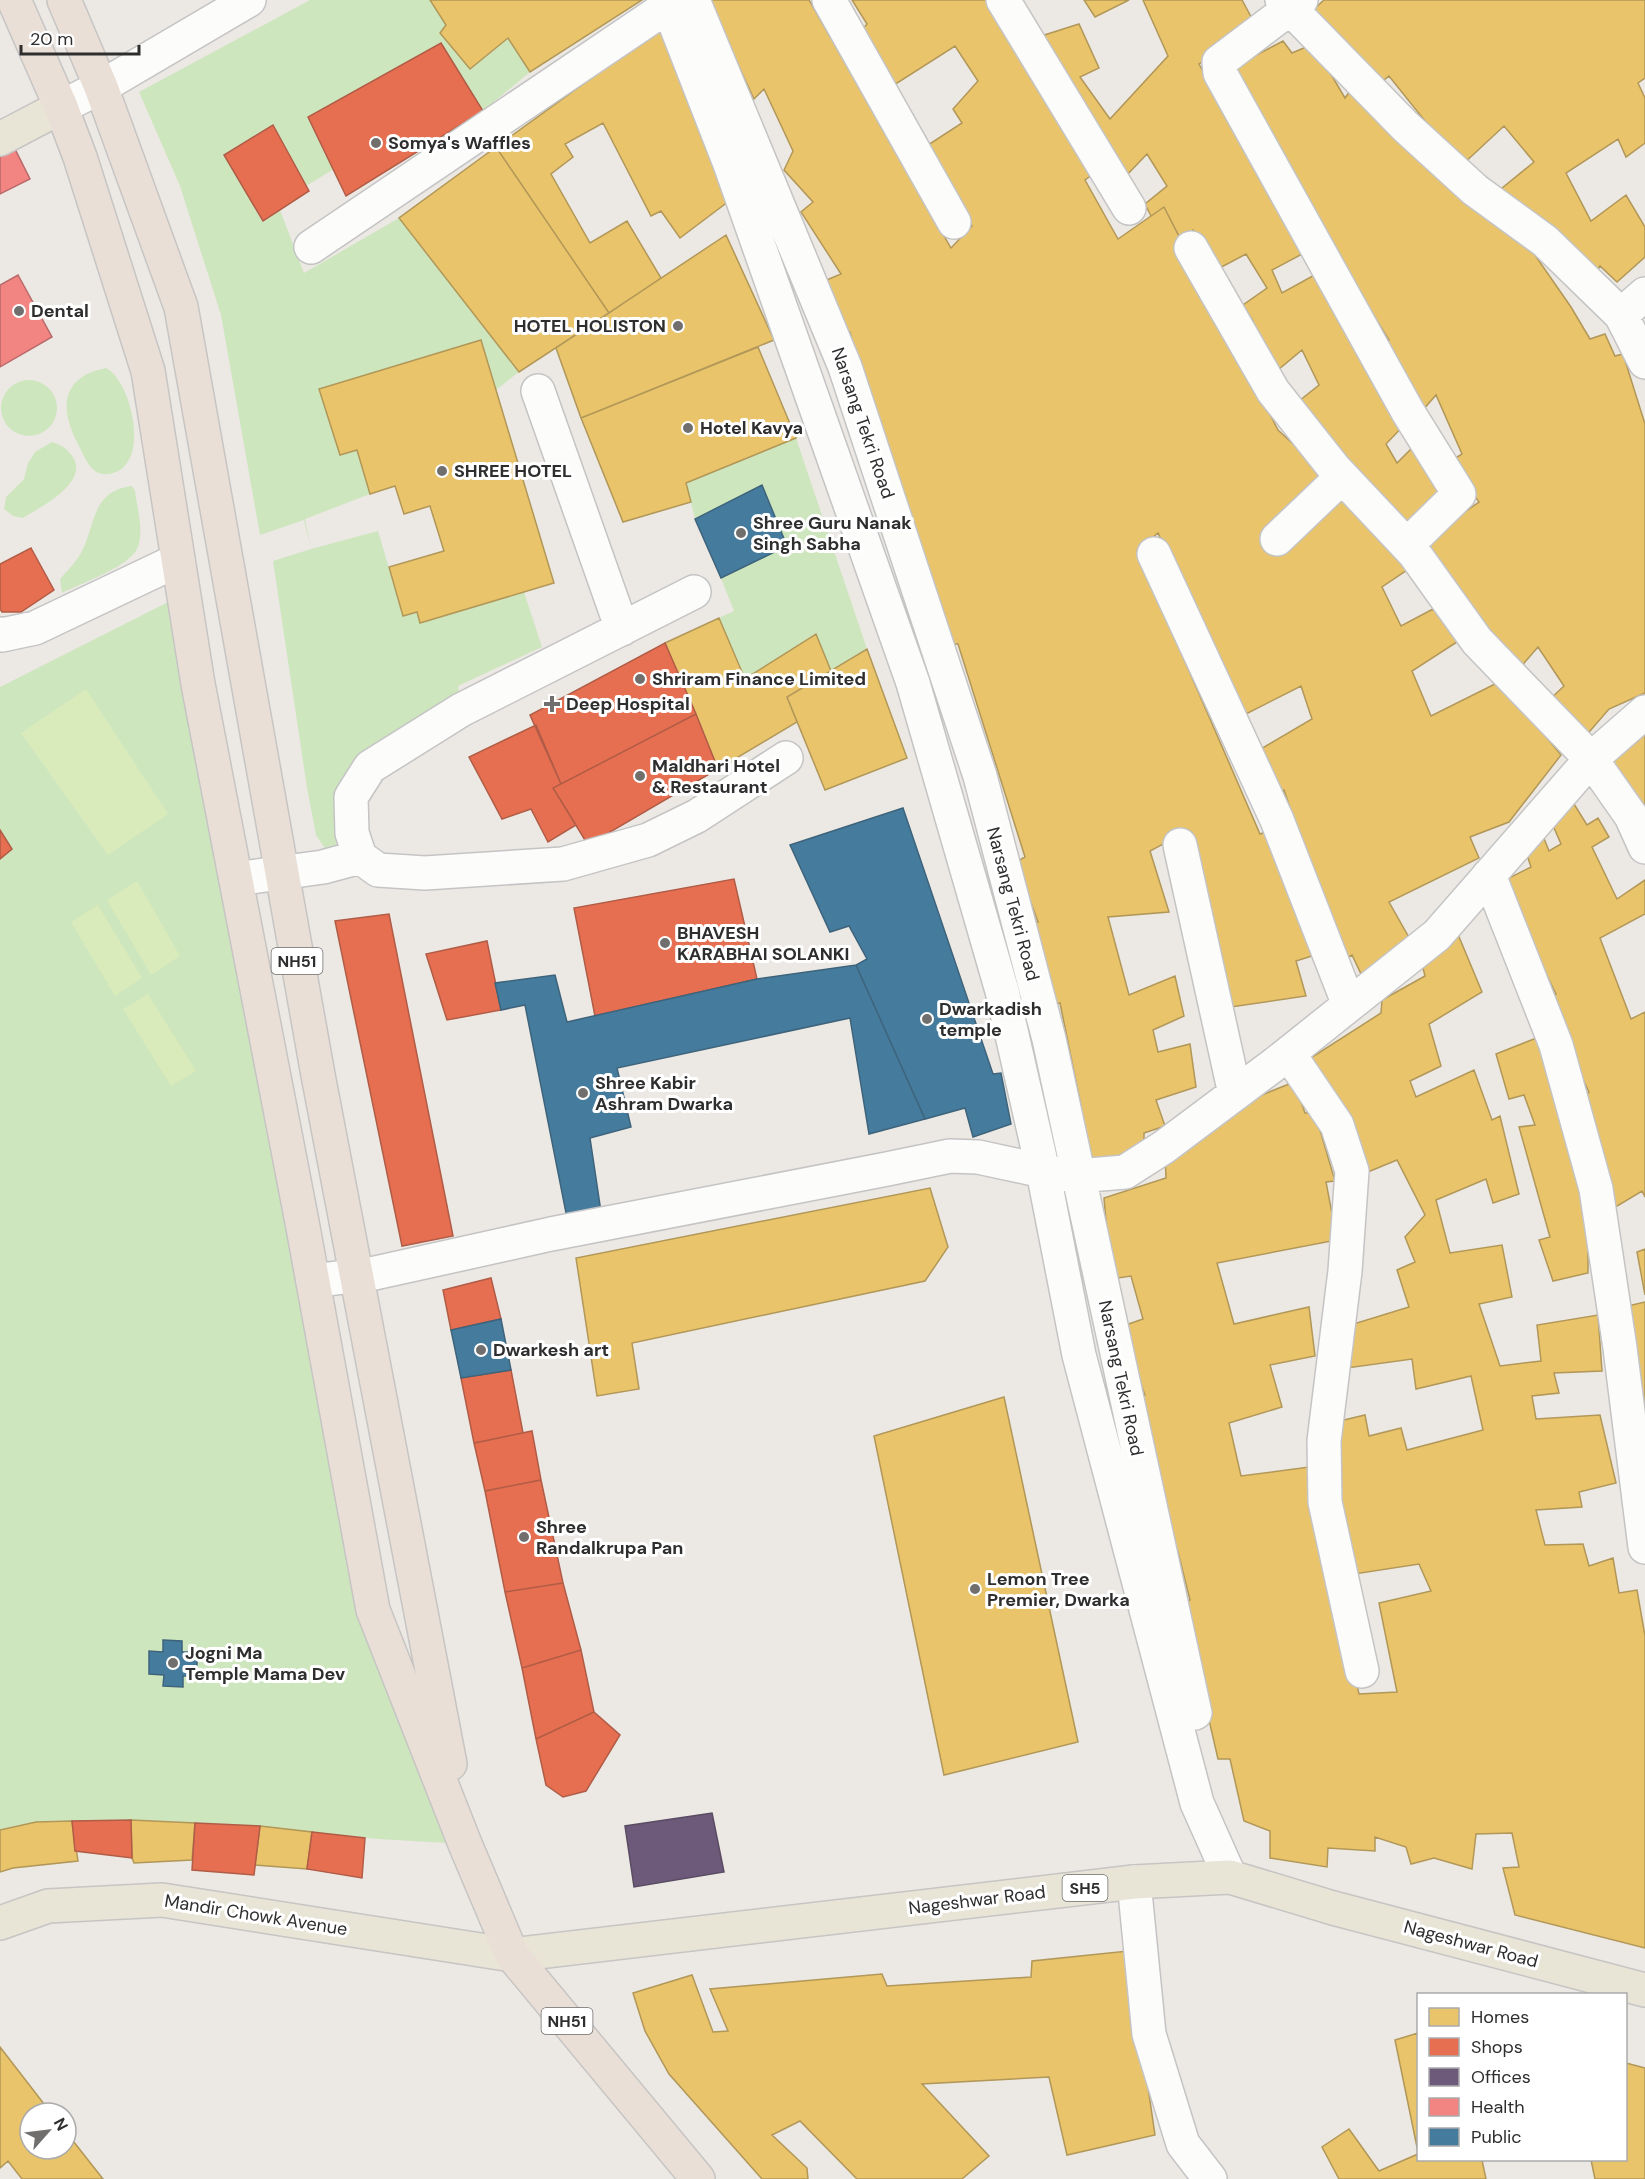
<svg xmlns="http://www.w3.org/2000/svg" width="1645" height="2179" font-family="'DM Sans',sans-serif">
	<style>
		.green { fill: #cee6be }
		.pitch { fill: #d9eabb }
		.homes { fill: #e9c46a; stroke: #b19758; stroke-width: 1.5 }
		.shops { fill: #e76f51; stroke: #b05c46; stroke-width: 1.5 }
		.offices { fill: #6d597a; stroke: #5a4c63; stroke-width: 1.5 }
		.health { fill: #f28482; stroke: #b76a69; stroke-width: 1.5 }
		.public { fill: #457b9d; stroke: #3e647c; stroke-width: 1.5 }
		.lines { fill: none; stroke-linecap: round; stroke-linejoin: round }
		.minor-casing { stroke: #c5c4c5; stroke-width: 36 }
		.major-casing { stroke: #c6c5c4; stroke-width: 36 }
		.highway-casing { stroke: #c6c5c4; stroke-width: 36 }
		.minor { stroke: #fcfcfb; stroke-width: 33 }
		.major { stroke: #e8e4d6; stroke-width: 33 }
		.highway { stroke: #eadfd6; stroke-width: 33 }
		.poi-dot { fill: #706f6e; stroke: #fff; stroke-width: 2 }
		.labels { text-anchor: middle; stroke-width: 6; stroke-linejoin: round; paint-order: stroke }
		.shield { fill: #fff; stroke: #6d6d6d; stroke-width: 1.5 }
		.shield-label { font-size: 16px; font-weight: bold; fill: #2e2e2e }
		.poi-label { font-size: 18px; font-weight: bold; fill: #2e2e2e; stroke: #fff; text-anchor: start }
		.street-label { font-size: 18px; fill: #2e2e2e; stroke: #fff }
	</style>
	<rect width="100%" height="100%" fill="#ece8e4"/>
	<!-- green -->
	<path class="green" d="M310,0H430L446,25L440,33L470,69L508,38L530,72L483,111L441,43L308,117L334,169L306,186L273,125L225,155L262,221L280,210L304,273L399,218L519,372L496,390H320L340,455L357,450L370,494L305,519L311,549L378,531L403,616L417,612L420,623L524,592L542,647L458,686L461,704L370,767L344,843L329,855L316,835L307,788L273,561L311,549L304,520L260,535L221,315L180,186L139,92Z
		M106,368C133,382 152,470 108,474C105,475 97,473 95,471C87,465 82,452 78,444C59,408 61,377 106,368Z
		M1 408a28 28 0 1 1 56 0a28 28 0 1 1-56 0Z
		M796,438L867,649L831,671L815,634L745,679L719,618L734,611L721,578L787,546L762,485L695,519L686,483Z
		M52,442C62,445 69,450 74,459C87,484 39,508 23,518L13,516L4,509L6,497L24,479L28,463L35,452Z
		M132,486L135,491C137,507 144,531 138,547C130,567 81,583 62,593L60,579C67,571 76,562 81,553C96,525 91,491 132,486Z
		M184,594L373,1610L465,1844L378,1839L260,1826L142,1820L36,1822L0,1830V687Z"/>
	<!-- pitch -->
	<path class="pitch" d="M86,689L168,814L108,855L21,733Z
		M137,881L180,956L151,975L107,900Z
		M98,905L142,978L115,996L71,922Z
		M148,994L196,1071L171,1086L123,1009Z"/>
	<!-- homes -->
	<path class="homes" d="M430,0H642L530,72L508,38L470,69L440,33L446,25Z
		M708,0H809L951,248L972,226L928,145L962,123L953,109L978,81L955,46L891,87L857,36L867,24L852,0H990L1096,172L1085,180L1118,239L1164,207L1278,430L1330,478L1267,536L1278,555L1340,494L1410,568L1382,587L1401,626L1433,609L1460,640L1412,671L1431,716L1501,681L1561,755L1509,822L1470,837L1479,858L1389,902L1411,941L1362,976L1352,955L1341,961L1284,790L1276,796L1254,753L1312,719L1301,686L1246,714L1158,533L1137,551L1260,834L1269,831L1315,955L1296,961L1306,996L1231,1007L1185,832L1150,851L1169,912L1108,917L1129,995L1175,976L1184,1016L1153,1030L1158,1052L1190,1044L1196,1087L1156,1100L1165,1126L1144,1133V1149L1088,1167L1072,1108L1081,1106L1060,1003L1053,1005L1030,922H1038L1016,862L1025,857L958,644H951L865,395L850,332L841,333L822,282L841,274L801,212L813,202L784,170L793,151L764,89L754,99Z
		M1084,0H1129L1095,17Z
		M1143,0H1242L1256,26L1199,64L1304,253L1272,270L1282,293L1318,273L1407,422L1386,444L1397,463L1417,443L1449,492L1407,535L1294,405L1319,385L1302,350L1273,374L1247,326L1253,321L1243,305L1267,288L1246,254L1214,271L1193,230L1181,240L1164,207L1151,216L1145,204L1167,186L1147,154L1122,180L1035,38L1079,24L1099,68L1080,77L1110,119L1168,56Z
		M1324,0H1645V78L1638,83L1645,98V143L1626,157L1618,139L1566,173L1591,221L1626,195L1645,227V257L1617,282L1600,266L1593,277L1496,193L1534,162L1504,126L1461,166L1389,76L1378,85L1312,11Z
		M662,27L733,198L680,238L661,211L651,216L603,123L565,144L573,157L551,174L590,243L627,221L661,278L609,313L496,147Z
		M1283,41L1292,53L1313,44L1345,98L1352,88L1521,235L1571,307L1590,339L1605,334L1615,356L1623,354L1645,424V693L1609,709L1584,738L1546,703L1564,686L1538,647L1518,670L1422,542L1479,502L1451,461L1462,454L1436,395L1422,411L1381,350L1389,340L1374,316L1366,321L1224,72Z
		M496,147L609,313L519,372L399,218Z
		M726,235L774,340L581,418L556,348Z
		M481,340L554,583L420,623L417,612L403,616L389,567L444,551L430,506L404,514L395,486L370,494L357,450L340,455L319,389Z
		M758,347L796,438L686,483L691,502L623,522L581,418Z
		M719,618L745,679L816,634L831,671L787,697L797,722L718,769L665,643Z
		M867,649L907,758L825,790L787,697Z
		M1645,726V828L1604,763L1638,741L1633,732Z
		M1574,804L1587,825L1598,818L1609,837L1592,847L1617,899L1645,880V914L1600,938L1631,1019L1645,1012V1197L1642,1191L1614,1208L1596,1165L1604,1155L1583,1098L1589,1092L1544,998L1556,994L1501,882L1531,867L1525,849L1543,836L1549,851L1561,844L1551,821Z
		M1457,932L1482,992L1429,1024L1441,1066L1410,1081L1416,1097L1474,1070L1492,1120L1500,1116L1519,1194L1493,1203L1486,1179L1436,1200L1450,1253L1502,1245L1512,1297L1479,1304L1500,1366L1541,1361L1537,1325L1598,1315L1602,1371L1554,1373L1559,1393L1532,1396L1536,1419L1600,1415L1616,1483L1579,1492L1582,1507L1536,1510L1545,1545L1583,1544L1589,1566L1613,1558L1619,1593L1637,1590L1645,1636V1948L1515,1915L1503,1868L1519,1867L1512,1833L1476,1834L1472,1869L1434,1858L1411,1864L1406,1847L1375,1837V1851L1328,1848L1327,1867L1270,1858V1831L1244,1821L1230,1759H1218L1182,1603L1190,1600L1178,1552L1172,1551L1137,1398L1145,1395L1120,1327L1143,1319L1131,1276L1111,1279L1104,1198L1166,1178L1165,1154L1227,1109L1294,1082L1305,1113H1315L1335,1181L1326,1182L1337,1240L1217,1263L1234,1324L1309,1307L1315,1356L1270,1365L1282,1407L1229,1423L1241,1476L1309,1467L1359,1694L1397,1692L1379,1603L1431,1591L1419,1564L1348,1575L1334,1489L1342,1487L1331,1423L1365,1415L1369,1436L1401,1428L1407,1450L1483,1430L1471,1376L1416,1389L1412,1359L1347,1368V1326L1409,1307L1397,1270L1415,1262L1405,1237L1425,1215L1397,1160L1363,1174L1306,1061L1381,1013L1382,1000L1425,976L1422,964Z
		M1539,1037L1577,1158L1588,1228V1273L1553,1281L1539,1240L1550,1237L1519,1127L1535,1125L1524,1095L1509,1099L1496,1054Z
		M930,1188L948,1247L925,1281L632,1343L639,1389L597,1396L576,1258Z
		M1645,1249V1295L1637,1252Z
		M1645,1302V1458L1623,1307Z
		M1004,1397L1078,1742L944,1775L874,1436Z
		M131,1820L195,1823L192,1860L134,1863L132,1858Z
		M72,1821L78,1861L13,1868L0,1872V1830L36,1822Z
		M260,1826L312,1832L307,1869L255,1865Z
		M1128,1951L1155,2135L1067,2155L1049,2077L922,2084L989,2156L962,2179H857L800,2121L772,2135L807,2168L808,2179H762L669,2074L645,2031L633,1993L692,1975L713,2032L728,2031L710,1989L882,1974L887,1986L1031,1977L1032,1961Z
		M1418,2033V2152L1395,2040Z
		M0,2047L51,2113H30V2149H66V2132L103,2179H22L8,2161L0,2168Z
		M1626,2063L1645,2068V2179H1595L1591,2160H1626Z
		M1349,2129L1379,2171L1418,2154V2160H1482L1486,2179H1339L1322,2147Z"/>
	<!-- shops -->
	<path class="shops" d="M441,43L483,111L346,196L308,117Z
		M273,125L309,191L263,221L224,155Z
		M31,548L54,590L21,612H2L0,609V564Z
		M665,643L696,714L561,784L530,715Z
		M696,714L718,769L588,845L553,788Z
		M536,725L561,784L553,788L576,825L548,842L531,809L502,819L469,757Z
		M0,830L12,849L0,859Z
		M734,879L757,979L595,1016L574,908Z
		M389,914L453,1236L402,1246L335,921Z
		M487,941L501,1010L447,1020L426,954Z
		M491,1278L501,1319L451,1330L443,1290Z
		M511,1370L523,1433L474,1443L461,1378Z
		M532,1431L541,1480L485,1491L474,1443Z
		M541,1480L563,1583L505,1592L485,1491Z
		M563,1583L581,1650L522,1668L505,1592Z
		M581,1650L594,1712L536,1739L522,1668Z
		M594,1712L620,1735L586,1791L563,1797L546,1785L536,1739Z
		M131,1820L132,1858L75,1851L72,1821Z
		M195,1823L260,1826L254,1875L192,1870Z
		M312,1832L365,1838L362,1878L307,1869Z"/>
	<!-- offices -->
	<path class="offices" d="M712,1813L724,1872L634,1887L625,1826Z"/>
	<!-- health -->
	<path class="health" d="M0,119L30,179L0,194Z
		M18,275L52,337L0,367V285Z"/>
	<!-- public -->
	<path class="public" d="M762,485L787,546L721,578L695,519Z
		M903,808L993,1074L1001,1073L1011,1124L973,1137L965,1108L925,1119L856,965L867,959L849,926L830,932L790,845Z
		M856,965L925,1119L869,1134L850,1018L617,1068L631,1127L590,1138L601,1212L567,1218L525,1005L501,1010L495,983L555,975L567,1022L757,979Z
		M501,1319L511,1370L461,1378L451,1330Z
		M163,1640L182,1641V1652H197V1676H183V1687L163,1686L164,1675L149,1674V1651L163,1652Z"/>
	<g class="lines">
		<defs>
			<path id="minor" d="M666,0L730,164L913,683L1002,991L1043,1171L1079,1355L1197,1803L1230,1877
				M693,0L845,367L980,776L1049,1039L1195,1713
				M829,0L954,222
				M1003,0L1129,208
				M1282,0L1405,126L1475,190L1545,241L1621,315L1645,362
				M1301,0L1219,62L1220,73L1408,412L1459,494L1407,545
				M61,107L101,87L249,0
				M311,247L677,0
				M1191,248L1273,391L1334,468L1414,553L1477,641L1591,759L1631,816L1645,847
				M1621,315L1645,294
				M538,391L622,629
				M1277,539L1342,477
				M1154,554L1277,820L1349,1005
				M0,634L2,635L35,628L178,560
				M1180,845L1235,1094
				M360,857L352,833L351,797L370,767L461,710L694,592
				M1489,875L1556,1045L1596,1189L1620,1348L1645,1547
				M236,879L323,867L360,857L378,870L425,873L563,864L648,840L697,816L786,758
				M1289,1054L1337,1125L1352,1171L1345,1271L1324,1441L1325,1502L1362,1671
				M313,1281L375,1273L551,1234L887,1169L950,1156L978,1157L1043,1171L1077,1176L1125,1172L1164,1147L1275,1064L1437,935L1591,759L1645,712
				M1134,1882L1149,2034L1183,2144L1210,2179"/>
			<path id="major" d="M0,139L61,107
				M0,1923L48,1906L162,1900L512,1955L1134,1882L1230,1877L1333,1908L1645,1990"/>
			<path id="highway" d="M14,0L61,107L80,157L148,371L198,684L302,1222L373,1610L465,1844L512,1955L698,2179
				M64,0L101,87L181,307L318,1075L450,1764"/>
		</defs>
		<!-- minor casing -->
		<use href="#minor" class="minor-casing"/>
		<!-- major casing -->
		<use href="#major" class="major-casing"/>
		<!-- highway casing -->
		<use href="#highway" class="highway-casing"/>
		<!-- minor -->
		<use href="#minor" class="minor"/>
		<!-- major -->
		<use href="#major" class="major"/>
		<!-- highway -->
		<use href="#highway" class="highway"/>
	</g>
	<!-- markers -->
	<g class="poi-dot">
		<circle cx="376" cy="143" r="6"/>
		<circle cx="19" cy="311" r="6"/>
		<circle cx="678" cy="326" r="6"/>
		<circle cx="688" cy="428" r="6"/>
		<circle cx="442" cy="471" r="6"/>
		<circle cx="741" cy="533" r="6"/>
		<circle cx="640" cy="679" r="6"/>
		<path d="M549 695h6v6h6v6h-6v6h-6v-6h-6v-6h6z"/>
		<circle cx="640" cy="776" r="6"/>
		<circle cx="665" cy="943" r="6"/>
		<circle cx="927" cy="1019" r="6"/>
		<circle cx="583" cy="1093" r="6"/>
		<circle cx="481" cy="1350" r="6"/>
		<circle cx="524" cy="1537" r="6"/>
		<circle cx="975" cy="1589" r="6"/>
		<circle cx="173" cy="1663" r="6"/>
	</g>
	<g class="labels">
		<!-- shield labels -->
		<g class="shield">
			<rect x="271.5" y="948" width="51" height="26" rx="4.5"/>
			<rect x="1062.5" y="1875" width="45" height="26" rx="4.5"/>
			<rect x="541.5" y="2008" width="51" height="26" rx="4.5"/>
		</g>
		<g class="shield-label">
			<text x="297" y="967">NH51</text>
			<text x="1085" y="1894">SH5</text>
			<text x="567" y="2027">NH51</text>
		</g>
		<!-- poi labels -->
		<g class="poi-label">
			<text x="388" y="149">Somya's Waffles</text>
			<text x="31" y="317">Dental</text>
			<text x="666" y="332" text-anchor="end">HOTEL HOLISTON</text>
			<text x="700" y="434">Hotel Kavya</text>
			<text x="454" y="477">SHREE HOTEL</text>
			<text x="753" y="529">Shree Guru Nanak<tspan x="753" dy="21">Singh Sabha</tspan></text>
			<text x="652" y="685">Shriram Finance Limited</text>
			<text x="566" y="710">Deep Hospital</text>
			<text x="652" y="772">Maldhari Hotel<tspan x="652" dy="21">&amp; Restaurant</tspan></text>
			<text x="677" y="939">BHAVESH<tspan x="677" dy="21">KARABHAI SOLANKI</tspan></text>
			<text x="939" y="1015">Dwarkadish<tspan x="939" dy="21">temple</tspan></text>
			<text x="595" y="1089">Shree Kabir<tspan x="595" dy="21">Ashram Dwarka</tspan></text>
			<text x="493" y="1356">Dwarkesh art</text>
			<text x="536" y="1533">Shree<tspan x="536" dy="21">Randalkrupa Pan</tspan></text>
			<text x="987" y="1585">Lemon Tree<tspan x="987" dy="21">Premier, Dwarka</tspan></text>
			<text x="185" y="1659">Jogni Ma<tspan x="185" dy="21">Temple Mama Dev</tspan></text>
		</g>
		<!-- street labels -->
		<g class="street-label">
			<text transform="translate(863 423) rotate(71)" y="6">Narsang Tekri Road</text>
			<text transform="translate(1013 904) rotate(75)" y="6">Narsang Tekri Road</text>
			<text transform="translate(1121 1378) rotate(78)" y="6">Narsang Tekri Road</text>
			<text transform="translate(977 1900) rotate(-7)" y="6">Nageshwar Road</text>
			<text transform="translate(256 1915) rotate(9)" y="6">Mandir Chowk Avenue</text>
			<text transform="translate(1471 1944) rotate(15)" y="6">Nageshwar Road</text>
		</g>
	</g>
	<!-- legend -->
	<rect x="1417" y="1993" width="210" height="168" fill="#ffffff" stroke="#ababab" stroke-width="1.5"/>
	<rect x="1429" y="2008" width="30" height="18" fill="#e9c46a" stroke="#ababab" stroke-width="1.5"/>
	<text x="1471" y="2023" font-size="18" fill="#2e2e2e">Homes</text>
	<rect x="1429" y="2038" width="30" height="18" fill="#e76f51" stroke="#ababab" stroke-width="1.5"/>
	<text x="1471" y="2053" font-size="18" fill="#2e2e2e">Shops</text>
	<rect x="1429" y="2068" width="30" height="18" fill="#6d597a" stroke="#ababab" stroke-width="1.5"/>
	<text x="1471" y="2083" font-size="18" fill="#2e2e2e">Offices</text>
	<rect x="1429" y="2098" width="30" height="18" fill="#f28482" stroke="#ababab" stroke-width="1.5"/>
	<text x="1471" y="2113" font-size="18" fill="#2e2e2e">Health</text>
	<rect x="1429" y="2128" width="30" height="18" fill="#457b9d" stroke="#ababab" stroke-width="1.5"/>
	<text x="1471" y="2143" font-size="18" fill="#2e2e2e">Public</text>
	<!-- north arrow -->
	<g transform="translate(48 2131) rotate(62)"><circle r="28" fill="#ffffff" stroke="#ababab" stroke-width="1.5"/>
	<path d="M0-4.5L10 22L0 15L-10 22Z" fill="#706f6e"/>
	<text y="-9" font-size="16" font-weight="bold" text-anchor="middle" fill="#2e2e2e">N</text>
	</g>
	<!-- scale -->
	<path d="M21 45v9h118v-9" fill="none" stroke="#2e2e2e" stroke-width="3"/>
	<text x="30" y="45" font-size="18" fill="#2e2e2e" stroke="#ffffff" stroke-width="4.5" paint-order="stroke">20 m</text>
</svg>
